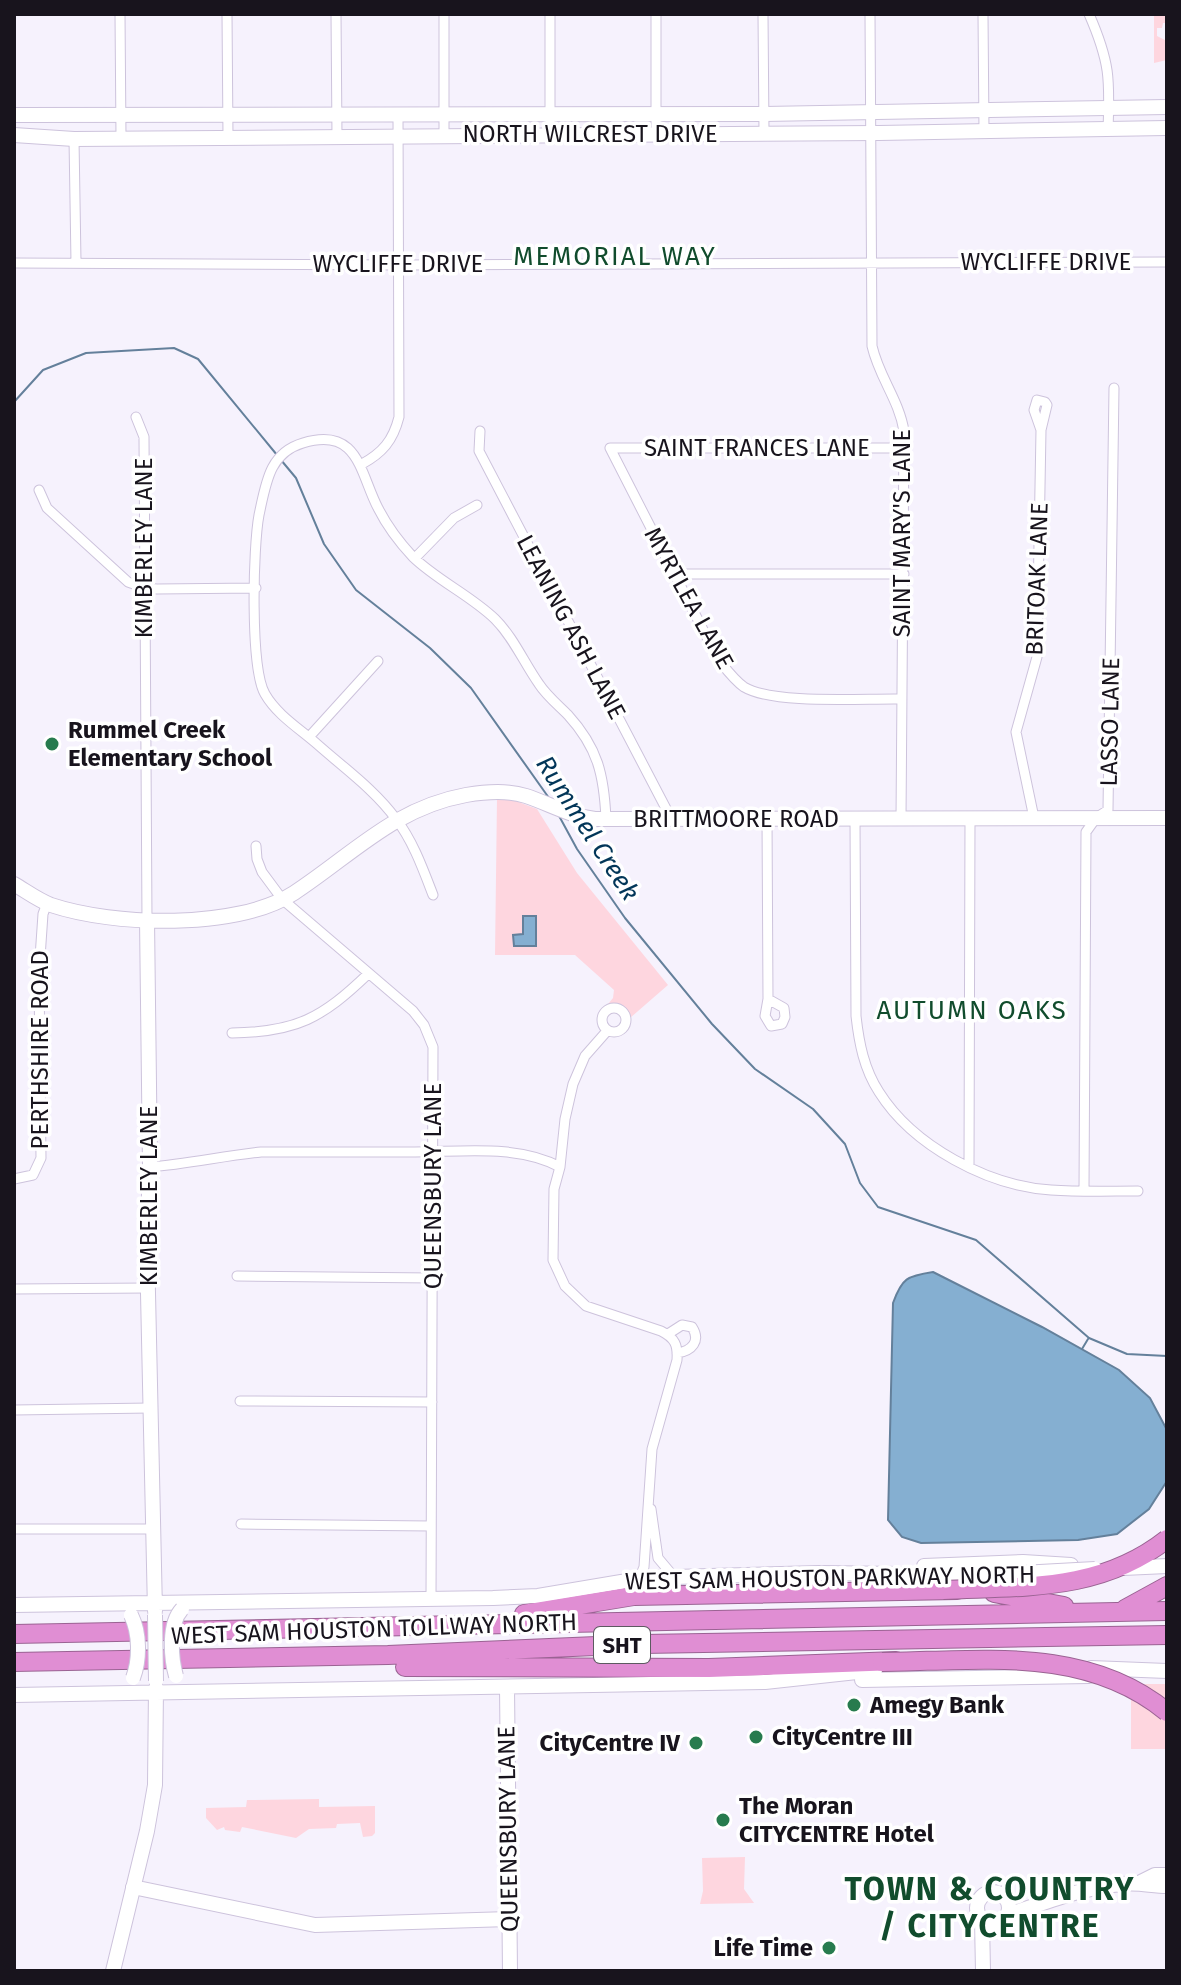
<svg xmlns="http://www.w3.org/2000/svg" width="1181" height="1985" font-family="'Fira Sans',sans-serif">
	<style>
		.green { fill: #fed6df }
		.water { fill: #85afd1; stroke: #64809b; stroke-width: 2 }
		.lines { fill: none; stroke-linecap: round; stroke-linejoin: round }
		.stream { stroke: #64809b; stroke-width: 2 }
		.street-casing { stroke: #cdc3dc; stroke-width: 11 }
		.secondary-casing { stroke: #cdc3dc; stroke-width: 16 }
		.highway-casing { stroke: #9a6393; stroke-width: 20 }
		.street { stroke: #fff; stroke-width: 9 }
		.secondary { stroke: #fff; stroke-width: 14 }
		.highway { stroke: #e08ed3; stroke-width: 18 }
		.secondary-bridge-casing { stroke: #cdc3dc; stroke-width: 16; stroke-linecap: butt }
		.highway-bridge-casing { stroke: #9a6393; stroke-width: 20; stroke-linecap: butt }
		.secondary-bridge { stroke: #fff; stroke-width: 14 }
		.highway-bridge { stroke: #e08ed3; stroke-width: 18 }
		.poi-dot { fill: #277b4e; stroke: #fff; stroke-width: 3 }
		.labels { text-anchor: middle; stroke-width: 7; stroke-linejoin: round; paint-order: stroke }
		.shield { fill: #fff; stroke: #5d5a61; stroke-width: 2 }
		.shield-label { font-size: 22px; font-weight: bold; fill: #18141d }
		.street-label { font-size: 24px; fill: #18141d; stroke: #fff }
		.poi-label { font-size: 24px; font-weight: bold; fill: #18141d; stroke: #fff; text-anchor: start }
		.neighbourhood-label { font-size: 26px; letter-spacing: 2px; fill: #114c2d; stroke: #fff }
		.water-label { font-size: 26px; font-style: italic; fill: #023658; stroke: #fff }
		.district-label { font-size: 32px; font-weight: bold; letter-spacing: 2px; fill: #114c2d; stroke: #fff }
	</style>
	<rect width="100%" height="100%" fill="#f6f2fd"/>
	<!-- green -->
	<path class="green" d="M1154,14H1167V23H1163L1162,28H1157V36L1167,41V60L1154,63Z
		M497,798L513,800L537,809L577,873L668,985L630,1018L623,1006L608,1004L613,998L614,990L575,955H495Z
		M1131,1684H1167V1749H1131Z
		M319,1799V1807L375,1806V1833L372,1836L363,1837L360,1823L337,1824L336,1828L309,1829L296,1838L242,1827L240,1832L225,1830L224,1827L217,1830L206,1818V1808L246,1807L247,1800Z
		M745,1857L744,1889L754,1903L700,1904L703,1891L702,1858Z"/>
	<!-- water -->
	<path class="water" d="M523,916H536V946H514L513,935L523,934Z
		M933,1272L1042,1327L1119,1370L1150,1398L1167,1430V1481L1149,1509L1117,1534L1078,1540L921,1543L902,1537L888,1520L893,1303C902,1278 907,1276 933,1272Z"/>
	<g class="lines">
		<!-- stream -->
		<path class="stream" d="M14,402L43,370L86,353L174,348L198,359L277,455
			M281,460L296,478L324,544L356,590L430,648L471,688L549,798
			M558,814L577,849L625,918L712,1024L755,1069L813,1109L845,1144L860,1183L878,1207L976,1240L1089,1338L1127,1354L1167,1356
			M1082,1349L1088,1339"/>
		<defs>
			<path id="street" d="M120,14L121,137
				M227,14L228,137
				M336,14L337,137
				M444,14V135
				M550,14V135
				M763,14L764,132
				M870,14L872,346C879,377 899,400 904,431L901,819
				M983,14L984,132
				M1089,14C1110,62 1110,79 1108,130
				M656,134V14
				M74,139L76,262
				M14,263L399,265L1167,262
				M136,417L144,437L147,919
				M480,431L479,451L672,820
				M362,464C382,453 393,441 399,417L398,115
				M39,490L47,508L128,582L145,588L157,589L256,588
				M415,558L454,518L477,505
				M675,574H904
				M902,699C865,698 774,705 744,687C734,680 726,669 718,659L610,448H904
				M309,737L378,661
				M1034,818L1016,732L1037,657L1041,430L1047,405L1045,402L1037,400L1034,410L1041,430
				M767,819L768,999L765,1016L771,1026L782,1024L785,1017L784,1008L768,999
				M855,819L856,1016C859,1043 864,1069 879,1092C913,1146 988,1186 1051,1190C1080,1192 1109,1191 1138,1191
				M256,846L257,859L262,872L282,899L413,1011L424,1025L433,1047L431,1600
				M433,895C423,869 413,841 396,819C375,790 344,768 317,744C300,729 277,715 265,694C250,668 253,547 259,515C266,483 269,453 303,443C359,426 360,474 378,508C387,526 400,543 413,557C438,581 470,595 495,619C514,638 524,663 539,684C546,695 558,705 568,715C598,748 604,775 606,819
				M602 1020a12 12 0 1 1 24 0a12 12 0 1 1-24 0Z
				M607,1031L585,1056L573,1084L565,1119L560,1167L554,1189L553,1260L565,1286L586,1306L661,1331C675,1338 678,1345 677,1360L652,1449L644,1567L639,1579
				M232,1033C297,1032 322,1018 368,974
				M150,1167C187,1164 223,1156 261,1152C312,1152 363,1152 415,1152C461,1152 518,1144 560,1167
				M969,1167L970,819
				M14,1179L33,1175L41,1158L39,972L43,914L47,903
				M1084,1190L1086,832L1096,818L1108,810L1114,388
				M237,1276L433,1278
				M14,1289L148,1288
				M668,1334L682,1325L692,1327C701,1341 692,1351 677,1353
				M240,1401L432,1402
				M14,1410L150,1408
				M651,1509L658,1558L674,1577
				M241,1524L431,1526
				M14,1529H154"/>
			<path id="secondary" d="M14,115L764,114L1167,107
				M14,135L74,139L879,133L1167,128
				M14,884C26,891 38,900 51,905C114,926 236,930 294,893C352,855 394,808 466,795C484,792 508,790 526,796C550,804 570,816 595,819L1167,818
				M147,919L150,1167L147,1248L155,1611
				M924,1566L1023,1562L1071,1565
				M14,1605L493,1598L538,1596L639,1579L674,1577L819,1573L983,1575
				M1091,1668L1167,1671
				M862,1680L1089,1676
				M507,1687L510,1971
				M14,1695L765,1682L875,1670
				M1139,1883L1155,1875H1167
				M133,1887L315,1925L509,1919
				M977 1908a16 16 0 1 1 32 0a16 16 0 1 1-32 0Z
				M1007,1915C1045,1903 1083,1887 1123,1884C1138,1882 1152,1886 1167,1886
				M982,1921L983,1971
				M113,1971L147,1831L155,1785L156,1688"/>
			<path id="highway" d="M994,1593L1064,1606
				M1125,1609L1167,1586
				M524,1614L634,1596L957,1590
				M14,1634L1167,1611
				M14,1662L388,1655L643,1644L1167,1635
				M405,1667L709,1668L896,1661"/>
		</defs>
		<!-- street casing -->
		<use href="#street" class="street-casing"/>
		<!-- secondary casing -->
		<use href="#secondary" class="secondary-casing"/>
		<!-- highway casing -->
		<use href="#highway" class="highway-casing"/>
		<!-- street -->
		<use href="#street" class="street"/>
		<!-- secondary -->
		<use href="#secondary" class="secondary"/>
		<!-- highway -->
		<use href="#highway" class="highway"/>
		<defs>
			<path id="secondary-bridge" d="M1123,1568L1167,1566
				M983,1575L1095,1569
				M131,1615C140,1633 140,1660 133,1678
				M155,1615L156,1681
				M176,1676C171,1658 168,1624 182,1609"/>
			<path id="highway-bridge" d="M943,1590C1024,1586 1100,1592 1167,1539
				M882,1662C980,1661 1086,1645 1167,1712"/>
		</defs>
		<!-- secondary-bridge casing -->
		<use href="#secondary-bridge" class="secondary-bridge-casing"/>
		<!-- highway-bridge casing -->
		<use href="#highway-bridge" class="highway-bridge-casing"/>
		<!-- secondary-bridge -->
		<use href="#secondary-bridge" class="secondary-bridge"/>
		<!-- highway-bridge -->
		<use href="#highway-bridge" class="highway-bridge"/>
	</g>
	<!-- markers -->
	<g class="poi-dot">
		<circle cx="52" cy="744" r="8"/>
		<circle cx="854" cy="1705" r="8"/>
		<circle cx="756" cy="1737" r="8"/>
		<circle cx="696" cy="1743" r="8"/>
		<circle cx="723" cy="1820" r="8"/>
		<circle cx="829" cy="1948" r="8"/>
	</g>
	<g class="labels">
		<!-- shield labels -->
		<rect class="shield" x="594" y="1627" width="56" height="36" rx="6"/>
		<g class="shield-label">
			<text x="622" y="1653">SHT</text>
		</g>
		<!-- street labels -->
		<g class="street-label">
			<text x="590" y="142">NORTH WILCREST DRIVE</text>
			<text x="1046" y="270">WYCLIFFE DRIVE</text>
			<text x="398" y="272">WYCLIFFE DRIVE</text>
			<text x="757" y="456">SAINT FRANCES LANE</text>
			<text transform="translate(902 533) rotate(-90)" y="8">SAINT MARY'S LANE</text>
			<text transform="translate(144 548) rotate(-90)" y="8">KIMBERLEY LANE</text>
			<text transform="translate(1037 579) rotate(-88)" y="8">BRITOAK LANE</text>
			<text transform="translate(689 598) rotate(61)" y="8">MYRTLEA LANE</text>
			<text transform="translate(571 627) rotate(62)" y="8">LEANING ASH LANE</text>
			<text transform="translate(1110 722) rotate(-89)" y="8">LASSO LANE</text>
			<text x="736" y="827">BRITTMOORE ROAD</text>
			<text transform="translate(40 1050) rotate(-90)" y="8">PERTHSHIRE ROAD</text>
			<text transform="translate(433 1186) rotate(-90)" y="8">QUEENSBURY LANE</text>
			<text transform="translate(149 1196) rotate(-90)" y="8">KIMBERLEY LANE</text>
			<text transform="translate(830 1578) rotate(-1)" y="8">WEST SAM HOUSTON PARKWAY NORTH</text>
			<text transform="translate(374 1629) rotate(-2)" y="8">WEST SAM HOUSTON TOLLWAY NORTH</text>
			<text transform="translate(508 1829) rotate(-91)" y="8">QUEENSBURY LANE</text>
		</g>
		<!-- poi labels -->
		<g class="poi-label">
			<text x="68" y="738">Rummel Creek<tspan x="68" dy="28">Elementary School</tspan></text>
			<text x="870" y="1713">Amegy Bank</text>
			<text x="772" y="1745">CityCentre III</text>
			<text x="680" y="1751" text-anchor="end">CityCentre IV</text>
			<text x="739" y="1814">The Moran<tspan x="739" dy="28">CITYCENTRE Hotel</tspan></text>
			<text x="813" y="1956" text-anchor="end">Life Time</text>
		</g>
		<!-- neighbourhood labels -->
		<g class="neighbourhood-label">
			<text x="615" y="265">MEMORIAL WAY</text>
			<text x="972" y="1019">AUTUMN OAKS</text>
		</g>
		<!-- water labels -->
		<g class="water-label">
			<text transform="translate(588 828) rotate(57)" y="9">Rummel Creek</text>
		</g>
		<!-- district labels -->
		<g class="district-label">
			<text x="990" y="1900">TOWN &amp; COUNTRY<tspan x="990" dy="37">/ CITYCENTRE</tspan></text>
		</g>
	</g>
	<!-- border -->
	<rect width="1181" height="1985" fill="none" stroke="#18141d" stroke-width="32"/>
</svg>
